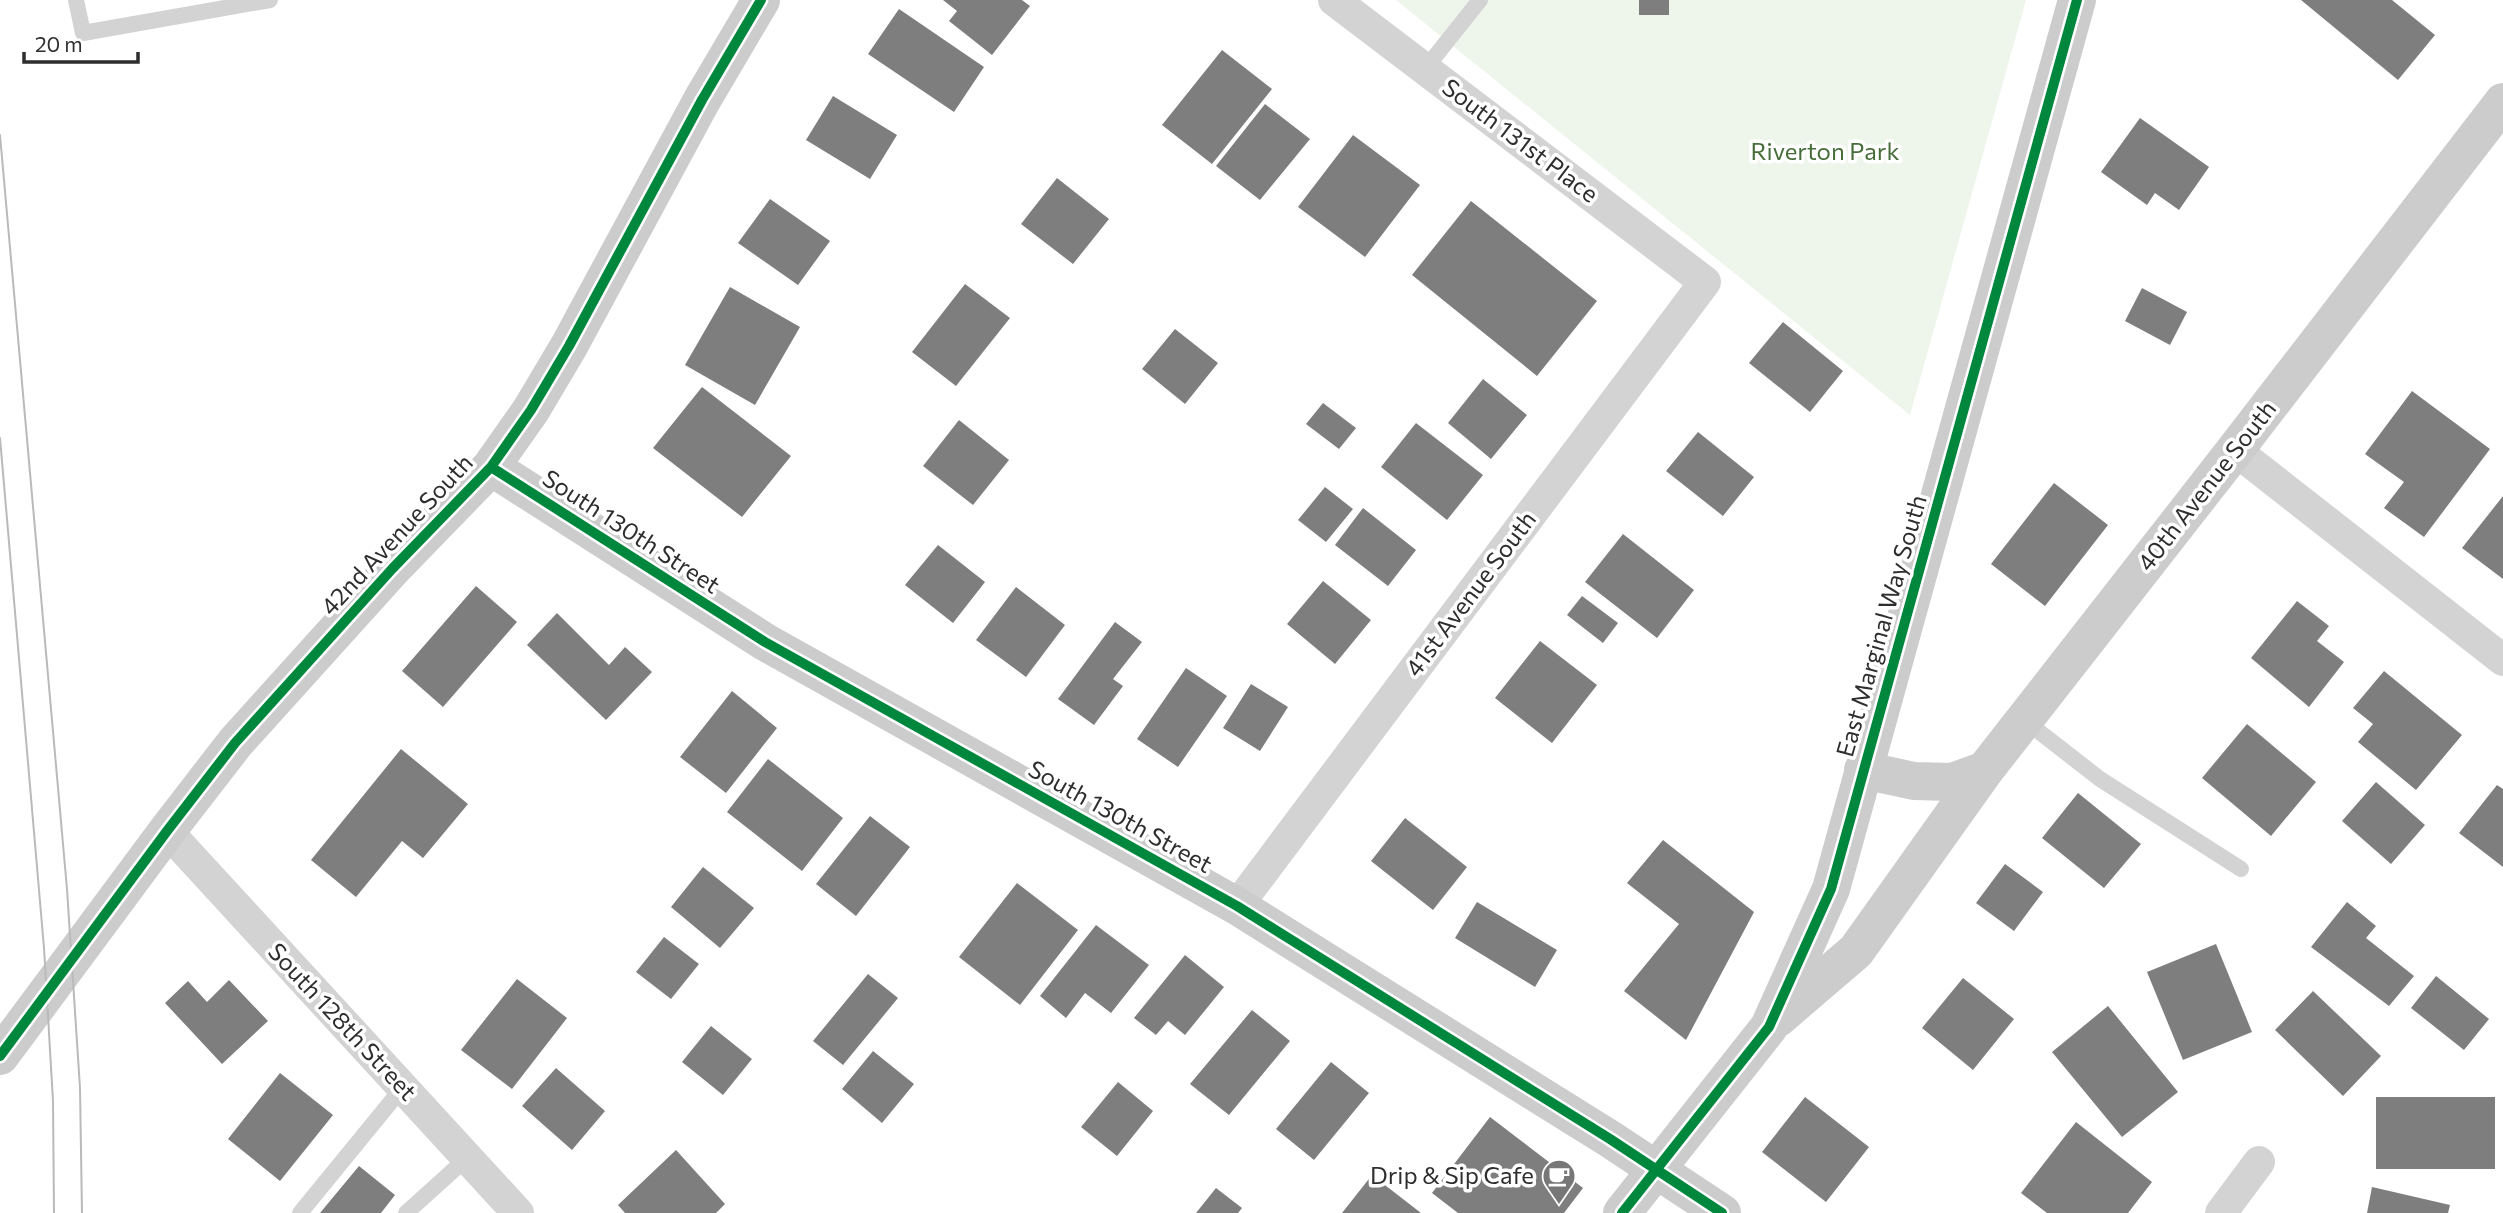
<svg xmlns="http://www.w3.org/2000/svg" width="2503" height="1213" font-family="Commissioner,sans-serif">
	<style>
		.green { fill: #eef5eb }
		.building { fill: #7e7e7e }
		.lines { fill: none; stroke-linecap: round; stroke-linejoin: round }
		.lane { stroke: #d3d3d3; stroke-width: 16 }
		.street { stroke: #d3d3d3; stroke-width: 32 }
		.secondary { stroke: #ccc; stroke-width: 38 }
		.tram { stroke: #bababa; stroke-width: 2 }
		.cycleway-casing { stroke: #fff; stroke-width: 15 }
		.cycleway { stroke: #00873e; stroke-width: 10 }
		.labels { text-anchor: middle; stroke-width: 7; stroke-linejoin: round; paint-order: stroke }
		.street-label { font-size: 24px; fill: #2e2e2e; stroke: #fff }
		.park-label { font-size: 24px; fill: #466d38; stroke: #fff }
		.poi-label { font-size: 24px; fill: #2e2e2e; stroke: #fff; text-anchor: end }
	</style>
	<rect width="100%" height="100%" fill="#fff"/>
	<!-- green -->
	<path class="green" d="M1396,0H2026L1910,415Z"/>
	<!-- building -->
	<path class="building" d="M943,0H1022L1030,6L992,55L949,21L957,11Z
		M1639,0H1669V15H1639Z
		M2301,0H2392L2435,35L2398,80Z
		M899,9L984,67L954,112L868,54Z
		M1222,50L1272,89L1212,164L1162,125Z
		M833,96L897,135L870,179L806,140Z
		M1265,104L1310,139L1260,200L1216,166Z
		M2140,118L2209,167L2179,210L2155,193L2147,205L2101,172Z
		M1353,135L1420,185L1365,257L1298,207Z
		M1057,178L1109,219L1073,264L1021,224Z
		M770,199L830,241L798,285L738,243Z
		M1471,201L1597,301L1537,376L1412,275Z
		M965,284L1010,318L956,386L912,352Z
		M730,287L800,327L755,405L685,365Z
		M2142,288L2187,312L2170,345L2125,321Z
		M1783,322L1843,371L1810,412L1749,363Z
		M1175,329L1218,363L1185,404L1142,369Z
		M1483,379L1527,415L1491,459L1448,423Z
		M702,387L791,456L742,517L653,448Z
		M2412,391L2490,449L2424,537L2384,508L2404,482L2365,454Z
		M1323,403L1356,428L1339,449L1306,424Z
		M959,420L1009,460L973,505L923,466Z
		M1416,423L1483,475L1447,520L1381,467Z
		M1698,432L1754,477L1723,516L1666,471Z
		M2054,483L2108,525L2045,606L1991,564Z
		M1325,487L1353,509L1326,542L1298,520Z
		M2503,496V579L2462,548Z
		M1363,508L1416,550L1388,586L1335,545Z
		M1623,534L1694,590L1657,638L1585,582Z
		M938,545L985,582L953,623L905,585Z
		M1323,581L1371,620L1335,664L1287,624Z
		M476,586L517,622L443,707L402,671Z
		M1016,587L1065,625L1026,677L976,640Z
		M1582,596L1618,623L1603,643L1567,615Z
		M2297,601L2329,626L2317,641L2344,662L2309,707L2251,658Z
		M557,613L609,665L625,647L652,672L606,720L527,645Z
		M1115,622L1142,642L1113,679L1123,686L1094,725L1058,699Z
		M1540,641L1597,685L1552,743L1495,698Z
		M1186,668L1227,696L1178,767L1137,739Z
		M2384,671L2462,735L2416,790L2358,742L2373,724L2353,708Z
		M1251,684L1288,707L1260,751L1223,728Z
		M732,691L777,728L726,793L680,757Z
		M2247,724L2316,782L2271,836L2202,778Z
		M401,749L468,804L423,858L402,841L356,897L311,860Z
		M768,759L843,818L802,871L727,812Z
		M2376,782L2425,825L2391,864L2342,821Z
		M2497,785L2503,789V867L2459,833Z
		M2078,793L2141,844L2104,888L2042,838Z
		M870,816L910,847L856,916L816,884Z
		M1405,818L1467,867L1433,910L1371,861Z
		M1663,840L1754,912L1686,1040L1624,991L1679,924L1627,883Z
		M2005,864L2043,892L2014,931L1976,903Z
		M703,867L754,908L720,948L671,907Z
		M1017,883L1078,930L1020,1005L959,957Z
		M1477,902L1557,950L1535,987L1455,938Z
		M2347,902L2376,926L2366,938L2414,976L2389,1006L2311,947Z
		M1096,925L1149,965L1111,1013L1085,993L1066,1018L1040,996Z
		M664,937L699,964L671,999L636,972Z
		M2216,944L2252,1032L2183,1060L2147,972Z
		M1185,955L1224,987L1185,1035L1168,1021L1156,1035L1134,1018Z
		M868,974L898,998L843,1065L813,1041Z
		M2436,976L2489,1019L2464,1050L2411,1008Z
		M1963,978L2014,1019L1973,1070L1922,1028Z
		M517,979L567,1018L512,1089L461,1050Z
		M229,980L268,1021L222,1064L165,1003L188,981L207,1002Z
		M2313,991L2381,1056L2343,1096L2275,1030Z
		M2108,1006L2178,1092L2122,1137L2052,1052Z
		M1252,1010L1290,1041L1229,1115L1190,1084Z
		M711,1026L752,1059L723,1095L682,1062Z
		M873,1051L914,1084L882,1123L842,1089Z
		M1331,1062L1369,1093L1314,1160L1276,1129Z
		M556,1068L605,1111L572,1150L522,1106Z
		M280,1073L333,1115L280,1181L228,1139Z
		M1118,1082L1153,1111L1117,1156L1081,1127Z
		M1805,1097L1869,1147L1826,1202L1762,1152Z
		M2376,1097H2495V1169H2376Z
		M1490,1117L1583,1188L1564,1213H1458L1432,1193Z
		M2076,1122L2152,1182L2128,1213H2047L2021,1193Z
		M676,1150L725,1204L716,1213H625L618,1205Z
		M359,1166L395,1195L381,1213H320Z
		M1372,1175L1421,1213H1342Z
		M2372,1187L2450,1205L2448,1213H2367Z
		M1216,1188L1242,1208L1238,1213H1196Z"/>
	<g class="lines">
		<!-- lane -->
		<path class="lane" d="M76,0L83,33L270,0
			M1425,69L1480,0
			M2024,720L2100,779L2241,869
			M300,1213L403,1087
			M406,1213L467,1158"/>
		<!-- street -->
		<path class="street" d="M2235,450L2503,660
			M167,831L518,1213
			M1237,906L1705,282L1334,0
			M2221,1213L2259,1162"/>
		<!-- secondary -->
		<path class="secondary" d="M491,467L765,642L1237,906L1610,1139L1722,1213
			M1863,770L1914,781L1952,782L1985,770L2235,450L2503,102
			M1778,1018L1856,951L1985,770
			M0,1056L167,831L235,743L392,569L491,467L531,410L569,346L702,100L761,0
			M1622,1213L1769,1027L1831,889L2077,0"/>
		<!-- tram -->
		<path class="tram" d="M0,135L67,889L80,1088L82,1213
			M0,438L44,948L53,1101L54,1213"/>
		<defs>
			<path id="cycleway" d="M491,467L765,642L1237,906L1610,1139L1722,1213
				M0,1056L167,831L235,743L392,569L491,467L531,410L569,346L702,100L761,0
				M1622,1213L1769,1027L1831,889L2077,0"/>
		</defs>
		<!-- cycleway casing -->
		<use href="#cycleway" class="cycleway-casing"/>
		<!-- cycleway -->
		<use href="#cycleway" class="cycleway"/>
	</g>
	<!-- icons -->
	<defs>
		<symbol id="cafe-pin" viewBox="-11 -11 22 30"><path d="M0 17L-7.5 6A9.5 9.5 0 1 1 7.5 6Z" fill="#777" stroke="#fff"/><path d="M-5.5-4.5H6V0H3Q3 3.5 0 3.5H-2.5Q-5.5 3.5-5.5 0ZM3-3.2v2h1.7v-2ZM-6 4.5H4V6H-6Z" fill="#fff"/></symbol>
	</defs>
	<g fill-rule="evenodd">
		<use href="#cafe-pin" x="1540" y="1157" width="38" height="52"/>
	</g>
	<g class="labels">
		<!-- street labels -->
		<g class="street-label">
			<text transform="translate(1520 141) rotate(37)" y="8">South 131st Place</text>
			<text transform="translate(2207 486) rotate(-52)" y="8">40th Avenue South</text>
			<text transform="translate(631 532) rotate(33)" y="8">South 130th Street</text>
			<text transform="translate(397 535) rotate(-47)" y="8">42nd Avenue South</text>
			<text transform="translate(1471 594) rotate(-53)" y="8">41st Avenue South</text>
			<text transform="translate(1882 626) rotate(-74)" y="8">East Marginal Way South</text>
			<text transform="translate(1120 817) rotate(29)" y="8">South 130th Street</text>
			<text transform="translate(342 1022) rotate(47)" y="8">South 128th Street</text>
		</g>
		<!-- park labels -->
		<g class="park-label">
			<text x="1825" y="160">Riverton Park</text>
		</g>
		<!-- poi labels -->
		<g class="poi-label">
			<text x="1534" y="1184">Drip &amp; Sip Cafe</text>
		</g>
	</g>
	<!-- scale -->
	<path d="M24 52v10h114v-10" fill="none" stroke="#2e2e2e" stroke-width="3.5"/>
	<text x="35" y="52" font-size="21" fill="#2e2e2e" stroke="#ffffff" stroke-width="5" paint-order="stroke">20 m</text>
</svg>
